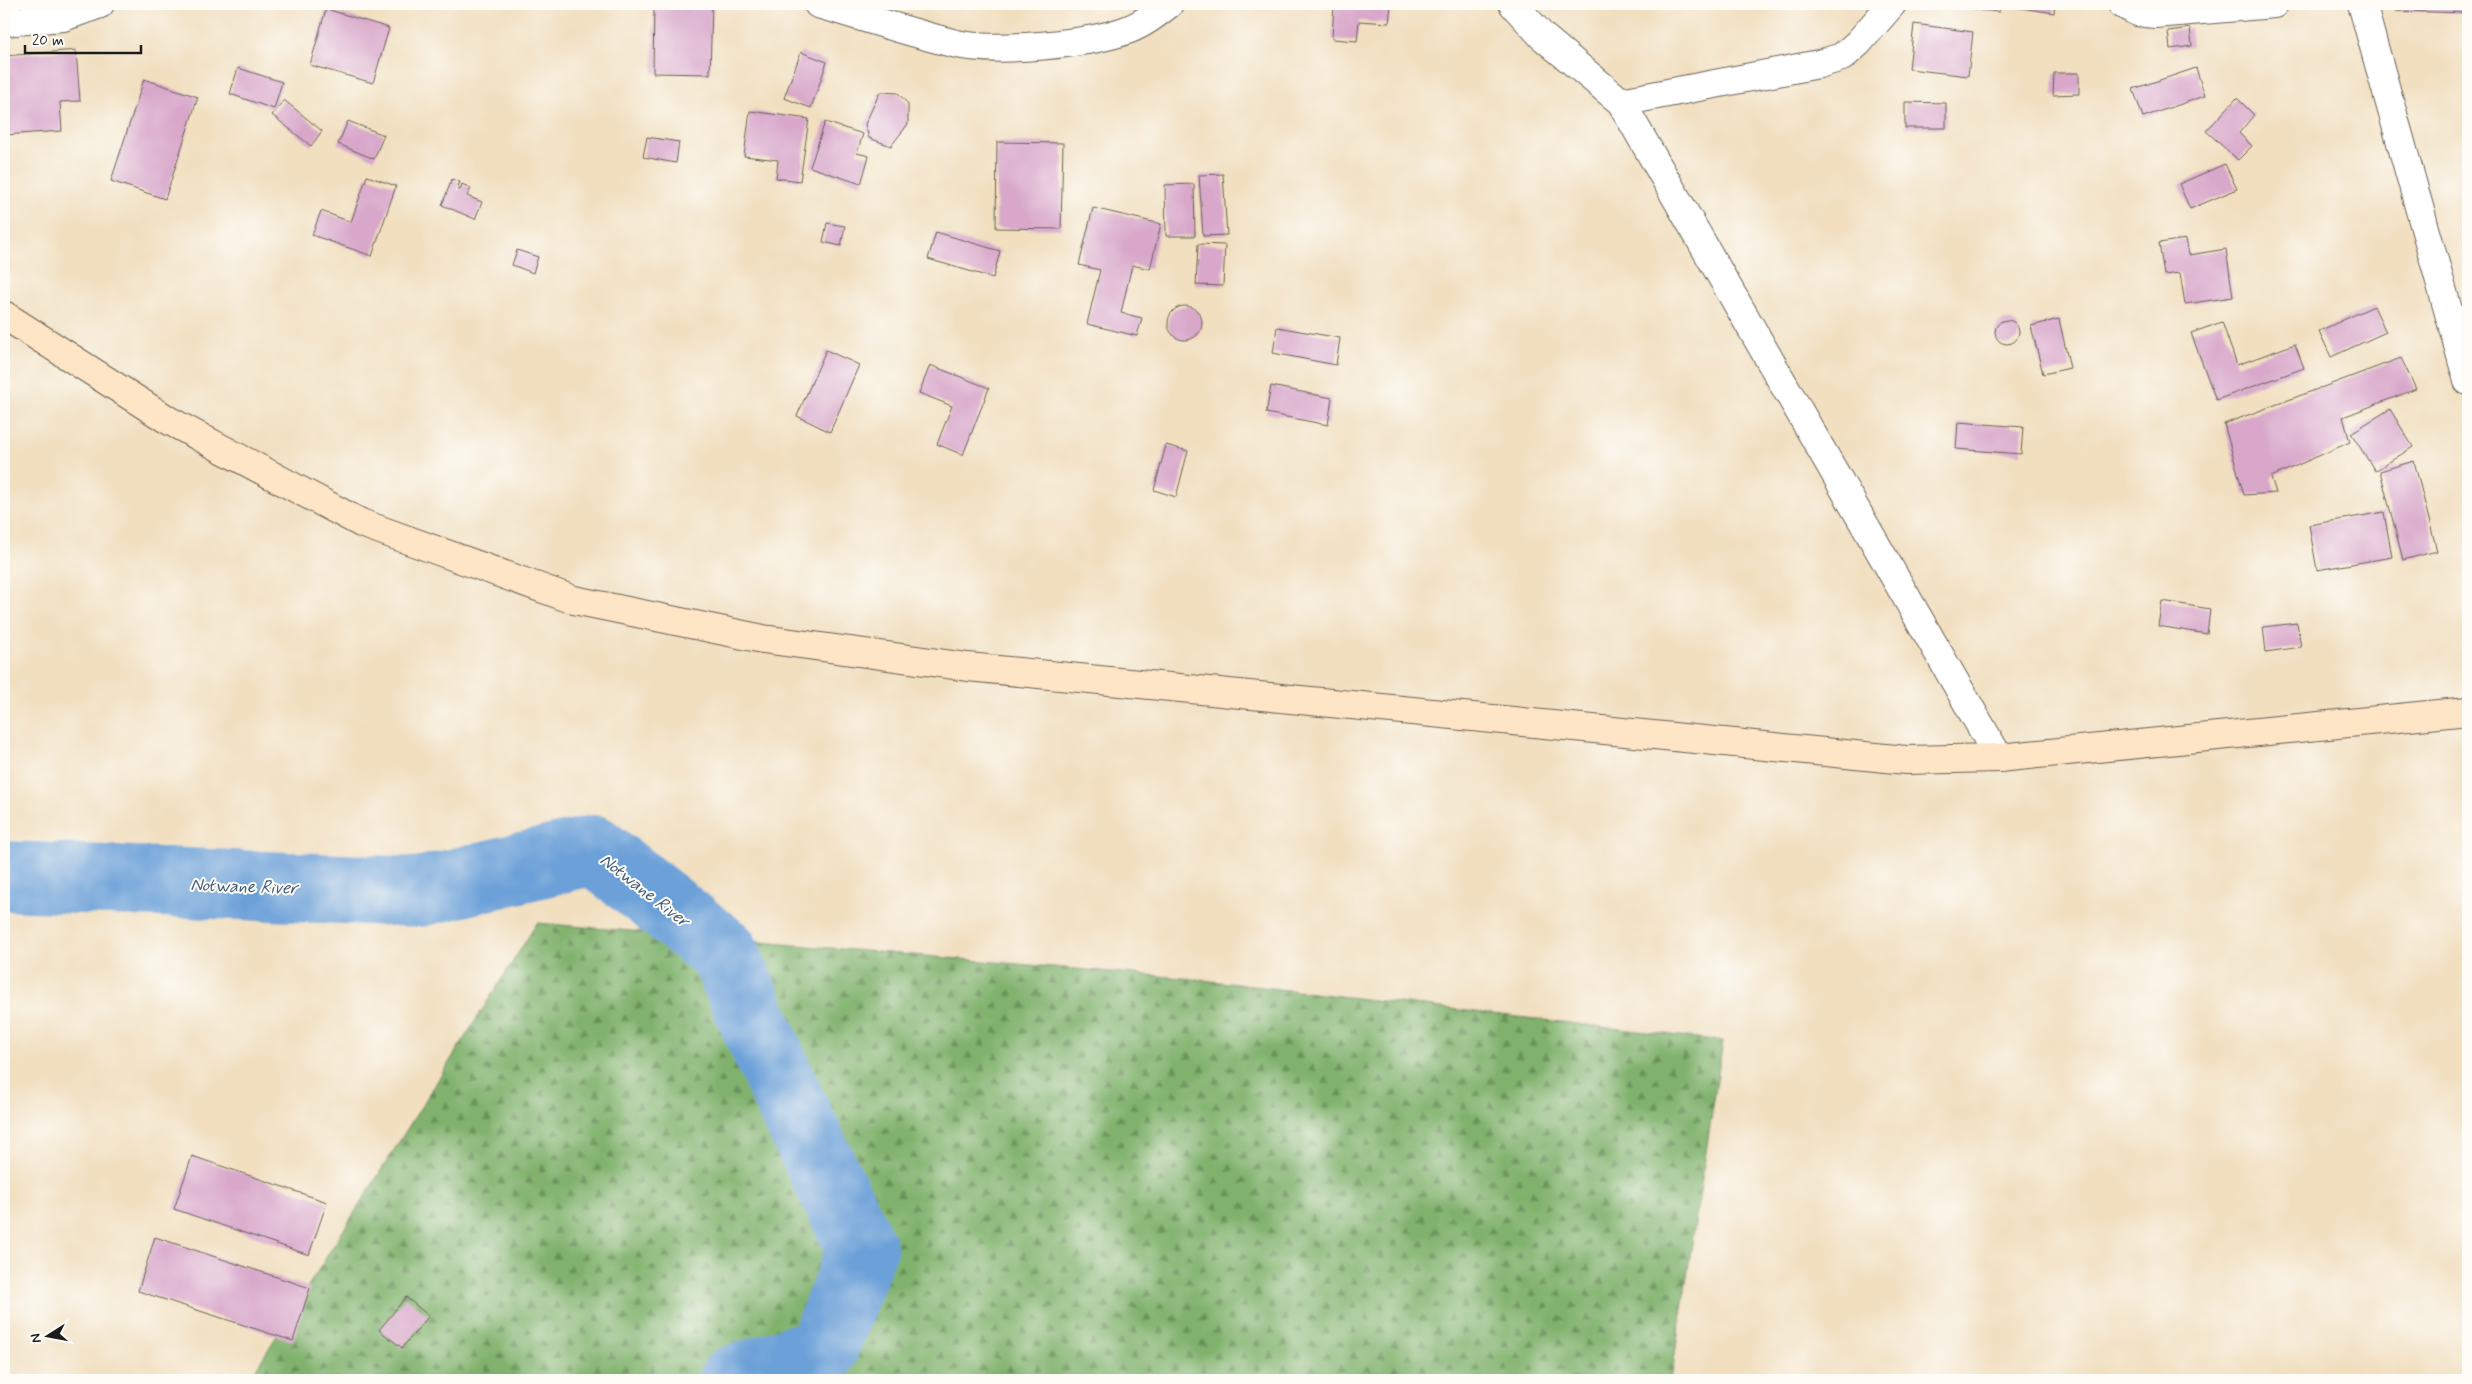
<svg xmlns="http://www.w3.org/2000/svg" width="2472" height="1384" font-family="Mynerve,sans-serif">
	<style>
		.forest { fill: url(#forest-firs); stroke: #4e6744 }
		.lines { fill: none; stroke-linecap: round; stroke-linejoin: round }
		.river { stroke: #6ca0d8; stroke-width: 70 }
		.building { fill: #d8a7ca }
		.street-casing { stroke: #676055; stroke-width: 30 }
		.secondary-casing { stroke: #676055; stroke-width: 30 }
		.street { stroke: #fff; stroke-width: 28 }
		.secondary { stroke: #fee5c5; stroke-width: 28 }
		.labels { text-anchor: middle; stroke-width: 4; stroke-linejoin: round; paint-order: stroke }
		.water-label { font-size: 18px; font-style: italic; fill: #445e7a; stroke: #fdfcf7 }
	</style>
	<defs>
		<pattern id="forest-firs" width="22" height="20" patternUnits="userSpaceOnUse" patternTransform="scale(1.25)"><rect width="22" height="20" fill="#80b26d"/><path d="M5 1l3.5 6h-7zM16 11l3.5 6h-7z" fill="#689059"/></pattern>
	</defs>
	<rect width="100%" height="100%" fill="#fdfcf7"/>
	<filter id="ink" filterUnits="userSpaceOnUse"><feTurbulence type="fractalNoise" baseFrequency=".02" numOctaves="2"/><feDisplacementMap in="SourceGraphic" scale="10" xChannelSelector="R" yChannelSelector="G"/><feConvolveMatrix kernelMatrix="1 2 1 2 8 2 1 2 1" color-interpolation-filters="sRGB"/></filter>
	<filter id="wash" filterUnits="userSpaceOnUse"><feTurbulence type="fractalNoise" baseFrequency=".0096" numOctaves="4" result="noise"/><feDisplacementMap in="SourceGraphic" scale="20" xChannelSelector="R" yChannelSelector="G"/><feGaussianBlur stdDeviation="1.12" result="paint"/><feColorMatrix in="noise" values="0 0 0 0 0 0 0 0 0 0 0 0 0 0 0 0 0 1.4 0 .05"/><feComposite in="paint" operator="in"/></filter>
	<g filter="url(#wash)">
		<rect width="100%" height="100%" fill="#f1dfc0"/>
		<!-- forest -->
		<path class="forest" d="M537,923L1194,979L1723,1041L1671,1380H249Z"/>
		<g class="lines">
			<!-- river -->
			<path class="river" d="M4,876L419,892L594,850L724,952L787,1096L862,1249L822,1351L734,1380"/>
		</g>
		<g id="blocks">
			<!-- building -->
			<path class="building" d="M654,4H712L710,74L653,73Z
				M1334,4H1391L1389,23L1359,21L1357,41L1332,39Z
				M1974,4H2000L1999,12L1974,9Z
				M2009,4H2055L2054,13L2008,6Z
				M2395,4H2468V13L2395,11Z
				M326,9L389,28L373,83L310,65Z
				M1914,24L1973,32L1968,76L1909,69Z
				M2190,28L2192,46L2170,49L2168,31Z
				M76,50L80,101L60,102L62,131L4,135V56Z
				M801,52L827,62L811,108L784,98Z
				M238,68L282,82L274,109L230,94Z
				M2196,68L2205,96L2143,117L2133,89Z
				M2054,73H2079V94L2053,95Z
				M144,79L198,97L165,199L111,181Z
				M880,92L898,93L908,104V124L891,146L869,138L865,124Z
				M2237,98L2254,115L2239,133L2252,146L2238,160L2206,131Z
				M284,100L322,131L311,146L272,115Z
				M1905,102L1946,103V128H1905Z
				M750,111L809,119L800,181L776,178L778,160L744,156Z
				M348,121L384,135L374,159L338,144Z
				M825,122L863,134L857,153L869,156L861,184L810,167Z
				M647,137L679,142L676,163L643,157Z
				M997,142L1063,143L1061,229L996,228Z
				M2225,164L2237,189L2190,209L2179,184Z
				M1223,174L1227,235L1203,236L1199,175Z
				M367,176L396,186L372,256L312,235L321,211L351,222Z
				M452,179L460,182L457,189L460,190L462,184L471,188L467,196L482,202L475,219L442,205Z
				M1194,184L1195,236H1166L1165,185Z
				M1093,208L1161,224L1150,269L1132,265L1121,313L1142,318L1137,336L1087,324L1100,270L1079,265Z
				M827,223L845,226L841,246L823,242Z
				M936,232L1000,251L993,278L928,259Z
				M2186,239L2189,255L2226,249L2233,297L2185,304L2180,273L2164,275L2159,243Z
				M1198,244L1225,245L1223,286L1196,285Z
				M517,250L538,257L533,273L512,265Z
				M2374,306L2386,332L2331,357L2319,331Z
				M1168 323a17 17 0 1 1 34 0a17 17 0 1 1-34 0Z
				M2059,319L2070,368L2043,374L2031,326Z
				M1995 332a12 12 0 1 1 24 0a12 12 0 1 1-24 0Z
				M2222,322L2237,365L2295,344L2304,368L2216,400L2191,333Z
				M1277,327L1340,338L1336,365L1273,353Z
				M826,350L859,365L830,432L797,416Z
				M2401,358L2416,389L2343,417L2350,442L2271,477L2276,493L2244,495L2224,424Z
				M930,365L989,388L963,455L937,444L952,406L919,393Z
				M1271,386L1332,398L1328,425L1266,413Z
				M2390,409L2413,447L2375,471L2351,433Z
				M1958,422L2023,427L2021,454L1956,449Z
				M1166,445L1188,451L1176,497L1154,490Z
				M2414,461L2437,551L2403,560L2380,471Z
				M2384,512L2392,557L2317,570L2309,525Z
				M2162,601L2210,609L2207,634L2158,626Z
				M2297,623L2301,647L2266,652L2263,627Z
				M192,1156L327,1202L309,1255L174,1209Z
				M155,1237L310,1288L293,1341L138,1291Z
				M406,1297L429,1316L402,1348L379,1330Z"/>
		</g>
	</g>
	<g filter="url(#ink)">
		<use href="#blocks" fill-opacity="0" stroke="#676055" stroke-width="1"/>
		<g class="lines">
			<defs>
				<path id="street" d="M818,4C864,17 911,33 957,44C996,53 1090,44 1127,30C1142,25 1156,14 1169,4
					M1513,4L1542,36L1621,102L1999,758
					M2122,4L2137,12L2155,14L2274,4
					M2362,4L2468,381
					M4,22L63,17L100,4
					M1621,102L1819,64L1842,57L1858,43L1892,4"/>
				<path id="secondary" d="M4,315L168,420L361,523L574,600L763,639L968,667L1906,760L1999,758L2468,711"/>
			</defs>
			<!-- street casing -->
			<use href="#street" class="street-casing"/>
			<!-- secondary casing -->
			<use href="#secondary" class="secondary-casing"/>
			<!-- street -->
			<use href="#street" class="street"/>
			<!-- secondary -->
			<use href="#secondary" class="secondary"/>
		</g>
	</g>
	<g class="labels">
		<!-- water labels -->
		<g class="water-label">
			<text transform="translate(244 886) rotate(2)" y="6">Notwane River</text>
			<text transform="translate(645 890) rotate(38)" y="6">Notwane River</text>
		</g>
	</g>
	<!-- margin -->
	<rect width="2472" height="1384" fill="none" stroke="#fdfcf7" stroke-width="20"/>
	<!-- north arrow -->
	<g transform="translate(48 1336) rotate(259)" stroke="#fdfcf7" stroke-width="4" paint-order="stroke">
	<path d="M0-4L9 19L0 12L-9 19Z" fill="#1c1c1c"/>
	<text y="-8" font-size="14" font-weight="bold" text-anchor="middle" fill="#1c1c1c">N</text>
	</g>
	<!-- scale -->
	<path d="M25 45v8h116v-8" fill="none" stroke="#1c1c1c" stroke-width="2.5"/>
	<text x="32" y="45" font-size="15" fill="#1c1c1c" stroke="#fdfcf7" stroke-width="4" paint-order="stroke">20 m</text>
</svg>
